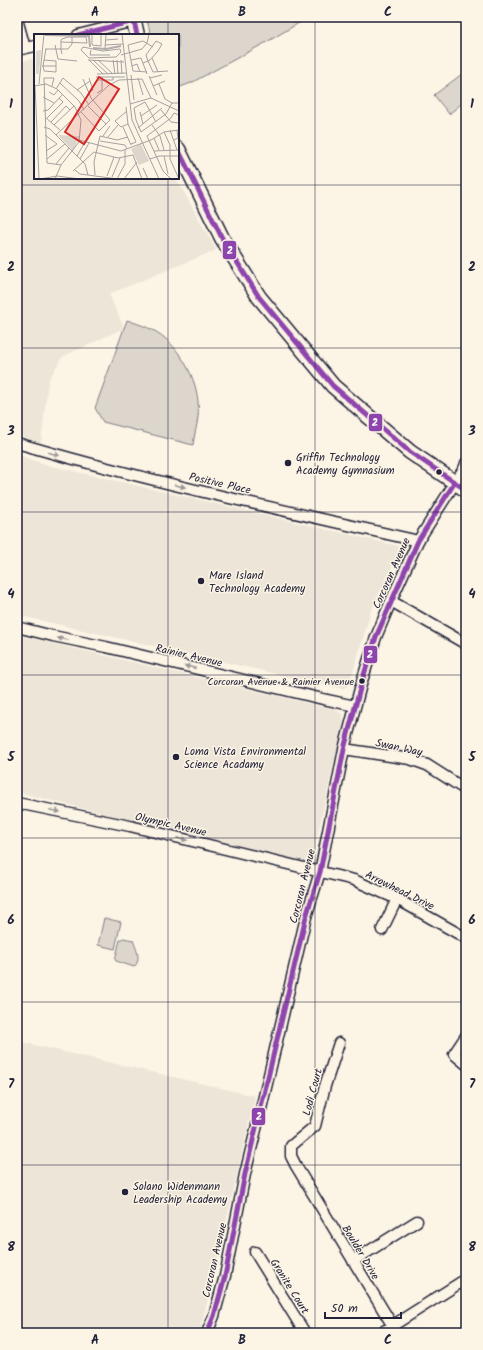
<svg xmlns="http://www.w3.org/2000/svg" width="483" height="1350" font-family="Kalam,sans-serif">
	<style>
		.built { fill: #ece5d8 }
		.green { fill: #dcd6cc; stroke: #7f7c84 }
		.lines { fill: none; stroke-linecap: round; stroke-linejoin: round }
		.street-casing { stroke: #22223b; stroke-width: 13 }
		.secondary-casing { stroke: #22223b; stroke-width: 17 }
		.street { stroke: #fcf5e5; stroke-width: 10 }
		.secondary { stroke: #fcf5e5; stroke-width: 14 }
		.bus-1-casing { stroke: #fcf5e5; stroke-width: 8 }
		.bus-1 { stroke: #8e44ad; stroke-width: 5 }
		.oneway { fill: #9a9698 }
		.grid { fill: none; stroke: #22223b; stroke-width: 1; stroke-opacity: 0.55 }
		.poi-dot { fill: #22223b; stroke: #fcf5e5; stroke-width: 1.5 }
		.labels { text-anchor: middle; stroke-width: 3; stroke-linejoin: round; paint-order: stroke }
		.bus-label { font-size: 10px; fill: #22223b; stroke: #fcf5e5; text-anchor: end }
		.poi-label { font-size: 11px; fill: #22223b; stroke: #fcf5e5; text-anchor: start }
		.street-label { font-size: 11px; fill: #22223b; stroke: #fcf5e5 }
		.inset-river { fill: none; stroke: #b2adab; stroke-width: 2 }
		.inset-road { fill: none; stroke: #a5a1a1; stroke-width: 1 }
		.view { fill: #d62828; fill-opacity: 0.15; stroke: #d62828; stroke-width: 2 }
		.inset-edge { fill: none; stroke: #22223b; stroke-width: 2 }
		.line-badge { stroke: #fcf5e5; stroke-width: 1.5 }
		.badge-label { font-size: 11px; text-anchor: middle; font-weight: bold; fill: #fff }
		.neatline { fill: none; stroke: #22223b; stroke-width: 1.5 }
		.grid-label { font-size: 13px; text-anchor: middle; font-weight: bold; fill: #22223b }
	</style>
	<rect width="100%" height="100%" fill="#fcf5e5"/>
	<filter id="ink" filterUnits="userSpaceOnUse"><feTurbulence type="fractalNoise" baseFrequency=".025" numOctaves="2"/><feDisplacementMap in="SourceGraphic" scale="8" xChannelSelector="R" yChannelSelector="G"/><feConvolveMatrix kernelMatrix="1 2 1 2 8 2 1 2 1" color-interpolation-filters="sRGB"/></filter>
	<g filter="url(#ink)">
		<!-- built -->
		<path class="built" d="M35,58V178H176L216,250L109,294L124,328L62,357L48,381L41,443L17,435V63Z
			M17,454L43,464L398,546L399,552L371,611L349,685L343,689L17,615Z
			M17,635L337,710L342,715L343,723L314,850L308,859L300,862L17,792Z
			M17,1041L255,1096L211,1287L199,1333H17Z"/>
		<!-- green -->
		<path class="green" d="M146,17H309L265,43L191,83L178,88V35H151Z
			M462,74L466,79V100L449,114L434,95Z
			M127,320C141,325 155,329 166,339C187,359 201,388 198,417C197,426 194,436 193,445L103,422L95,408Z
			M104,918L121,922L115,949L98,945Z
			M123,938L133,940C136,949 142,959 134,967L116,961L115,960L120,940Z"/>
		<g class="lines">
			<defs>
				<path id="street" d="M17,19L25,48
					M78,35L134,21
					M17,50L35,46
					M17,443C149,482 284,510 418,541
					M391,601L466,644
					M17,627L53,636L106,647L323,699L355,706
					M344,749L410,759L427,765L466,790
					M17,803L130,826L354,880L397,899L466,938
					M382,930L397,899
					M466,1036L454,1054L466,1064
					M339,1043L325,1086L315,1126L291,1146V1156L296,1166L397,1333
					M255,1252L305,1333
					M353,1261L417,1221
					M207,1333L214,1316L225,1276L245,1174L261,1109L306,917L320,872L344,749L362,681L376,637L391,601L418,541L465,467L466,463
					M381,1333L466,1279"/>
				<path id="secondary" d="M133,17L137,35
					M178,149L222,238L259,297L333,386L410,452L466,490"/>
			</defs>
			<!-- street casing -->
			<use href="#street" class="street-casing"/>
			<!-- secondary casing -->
			<use href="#secondary" class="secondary-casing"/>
			<!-- street -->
			<use href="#street" class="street"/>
			<!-- secondary -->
			<use href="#secondary" class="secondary"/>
			<defs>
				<path id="bus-1" d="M78,35L134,21L137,35
					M178,149L222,238L259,297L333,386L410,452L466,490
					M207,1333L214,1316L225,1276L245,1174L306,917L320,872L344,749L362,681L376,637L418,541L455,482"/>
			</defs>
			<!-- bus-1 casing -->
			<use href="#bus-1" class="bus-1-casing"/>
			<!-- bus-1 -->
			<use href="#bus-1" class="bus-1"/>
		</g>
		<!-- one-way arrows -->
		<defs><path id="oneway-solid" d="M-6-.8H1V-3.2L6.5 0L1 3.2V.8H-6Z"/></defs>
		<g class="oneway">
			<use href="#oneway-solid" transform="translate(54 454) rotate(16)"/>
			<use href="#oneway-solid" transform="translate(180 486) rotate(13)"/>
			<use href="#oneway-solid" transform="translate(63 639) rotate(-169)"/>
			<use href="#oneway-solid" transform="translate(190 667) rotate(-167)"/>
			<use href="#oneway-solid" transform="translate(55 811) rotate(12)"/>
			<use href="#oneway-solid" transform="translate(182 839) rotate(13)"/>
		</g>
	</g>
	<!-- grid -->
	<path class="grid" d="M168,17V35M315,17V1333M168,178V1333M17,185H466M17,348H466M17,512H466M17,675H466M17,838H466M17,1002H466M17,1165H466"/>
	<!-- markers -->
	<g class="poi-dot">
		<circle cx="288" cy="463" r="4"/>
		<circle cx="439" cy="472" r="3.5"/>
		<circle cx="201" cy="581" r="4"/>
		<circle cx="362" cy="681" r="3.5"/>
		<circle cx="176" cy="757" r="4"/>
		<circle cx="125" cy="1192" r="4"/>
	</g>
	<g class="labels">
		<!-- bus labels -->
		<g class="bus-label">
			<text x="354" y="685">Corcoran Avenue &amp; Rainier Avenue</text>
		</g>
		<!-- poi labels -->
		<g class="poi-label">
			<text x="296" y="461">Griffin Technology<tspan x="296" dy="13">Academy Gymnasium</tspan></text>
			<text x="209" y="579">Mare Island<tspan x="209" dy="13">Technology Academy</tspan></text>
			<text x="184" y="755">Loma Vista Environmental<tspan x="184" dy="13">Science Acadamy</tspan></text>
			<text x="133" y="1190">Solano Widenmann<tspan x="133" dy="13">Leadership Academy</tspan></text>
		</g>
		<!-- street labels -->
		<g class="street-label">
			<text transform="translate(220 483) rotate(13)" y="4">Positive Place</text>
			<text transform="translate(391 573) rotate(-66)" y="4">Corcoran Avenue</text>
			<text transform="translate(189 655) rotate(13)" y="4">Rainier Avenue</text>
			<text transform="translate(399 747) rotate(12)" y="4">Swan Way</text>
			<text transform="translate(171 824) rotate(13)" y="4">Olympic Avenue</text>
			<text transform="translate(302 886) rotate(-76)" y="4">Corcoran Avenue</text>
			<text transform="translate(400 890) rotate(26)" y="4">Arrowhead Drive</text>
			<text transform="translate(312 1092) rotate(-75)" y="4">Lodi Court</text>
			<text transform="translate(361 1252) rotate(59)" y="4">Boulder Drive</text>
			<text transform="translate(214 1260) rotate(-77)" y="4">Corcoran Avenue</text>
			<text transform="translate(290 1286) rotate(58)" y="4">Granite Court</text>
		</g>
	</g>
	<!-- overview -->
	<g transform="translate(34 34)">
		<rect width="145" height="145" fill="#fcf5e5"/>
		<path d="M7,16L5,40H2V17ZM24,101L41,102H46L39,117ZM107,110L115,127L105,131L97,115Z" fill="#dcd6cc"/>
		<path class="inset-river" d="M11,1L55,2L56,13M59,14L72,15L87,12"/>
		<path class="inset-road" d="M58,0V11L67,12V0M88,0L98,86L125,145M72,6L84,5M27,8L53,9L52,3H34L28,5L27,6V16L28,20M21,11L24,25L43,27M71,11L89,10M49,13L69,17L86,15L87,18L82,23L55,24L47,16ZM71,14L72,0M11,15H34L38,10V3M57,16L56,21H76M87,21L108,15L113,9L115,0M118,24L124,38M10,26L22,27V38L10,37L9,32L10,26L12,15M54,26L90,28M55,26L69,40M59,26L74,40M64,26L79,40M79,26L81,40M83,26L84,40M87,26L88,40M97,26L107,24L113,40M109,29L114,27L116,26L124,17L128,10L122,7L112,21L114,27L119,38L134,37M8,32H22M98,32L103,30L106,38M113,38L99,37L94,11L109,7L119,13M63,40L92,39M97,41L100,66M115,42L123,61M62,43H91M104,44L109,61M116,44L128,41M64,46H79V43M26,49L45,67L50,76M5,50L10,0M125,50L131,65L138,69M1,51L5,144M0,52L12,50L23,55L41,73L47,86L45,108L27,131L21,145M18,52L20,44H10L13,129L27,131M119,52L131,47M22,55L29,44L47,59L55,71M43,56L56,47M15,58L20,61L24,56M54,58L59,56L55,44M63,59L68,56V43M9,63L20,69M111,68L100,74L102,86L107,98L132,80L138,69H145M111,68L122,88M96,70L117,64L145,77M54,72L72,90M92,73L94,90L102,108L97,110M127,76L137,88L145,89M9,77L14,76L29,60M93,77L81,87L87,93L94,90M47,78L65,97L76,86L57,64L49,45M106,78L109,90M107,82L123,71M12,84L26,96M13,84L29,68L25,64M17,88L32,72L36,76M20,91L40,72M118,91L126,102L130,116M10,93L16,95L51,130L54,141M89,93L97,111M104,94L128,74M136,96L143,116M130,98L136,111V125L145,145M11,101L23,110L12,117M22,101L75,51L85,46L108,45L117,64M69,102L76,92M74,103L84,91M120,104L125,116M45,106L87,117L117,106L130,98L145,96M140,106L144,104L143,96M66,107L91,111L93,115M120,117L145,116M43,122L51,108M130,122L134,140M13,125L31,110M46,125L55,109M116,125L125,122H145M22,130L35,114M109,134L114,145M41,136L46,140L84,145M39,137L60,118L84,124L99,121L108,145M61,141L60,128L66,102L83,106L94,103M73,142L80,123M78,143L86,124M6,145L23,142L46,145M83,145L91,130V116M90,145L103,128M137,145L129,137L113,102L137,84L140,79L145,81"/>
		<path class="view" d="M65,43L85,55L50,110L31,98Z"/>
		<rect width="145" height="145" class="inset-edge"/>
	</g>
	<g class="line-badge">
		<rect x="222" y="240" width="15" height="20" rx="4" fill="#8e44ad"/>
		<rect x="368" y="413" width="15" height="19" rx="4" fill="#8e44ad"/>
		<rect x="363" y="645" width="15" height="19" rx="4" fill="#8e44ad"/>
		<rect x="251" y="1107" width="15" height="19" rx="4" fill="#8e44ad"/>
	</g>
	<g class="badge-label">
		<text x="230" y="254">2</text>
		<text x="375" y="426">2</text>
		<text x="370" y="658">2</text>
		<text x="259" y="1120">2</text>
	</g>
	<!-- margin -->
	<rect width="483" height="1350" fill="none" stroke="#fcf5e5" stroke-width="44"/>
	<!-- scale -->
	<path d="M325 1312v6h76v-6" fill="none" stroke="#22223b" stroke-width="2"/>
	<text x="331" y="1312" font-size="12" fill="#22223b" stroke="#fcf5e5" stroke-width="3" paint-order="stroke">50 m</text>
	<rect x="22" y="22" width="439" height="1306" class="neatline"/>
	<g class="grid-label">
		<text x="95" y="16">A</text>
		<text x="242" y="16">B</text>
		<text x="388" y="16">C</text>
		<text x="11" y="108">1</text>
		<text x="472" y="108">1</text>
		<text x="11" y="271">2</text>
		<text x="472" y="271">2</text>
		<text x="11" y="435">3</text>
		<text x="472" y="435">3</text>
		<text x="11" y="598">4</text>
		<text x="472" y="598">4</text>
		<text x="11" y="761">5</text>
		<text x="472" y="761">5</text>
		<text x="11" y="924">6</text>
		<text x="472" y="924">6</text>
		<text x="11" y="1088">7</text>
		<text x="472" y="1088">7</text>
		<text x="11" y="1251">8</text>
		<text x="472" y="1251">8</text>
		<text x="95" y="1344">A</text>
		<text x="242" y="1344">B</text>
		<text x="388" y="1344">C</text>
	</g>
</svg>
